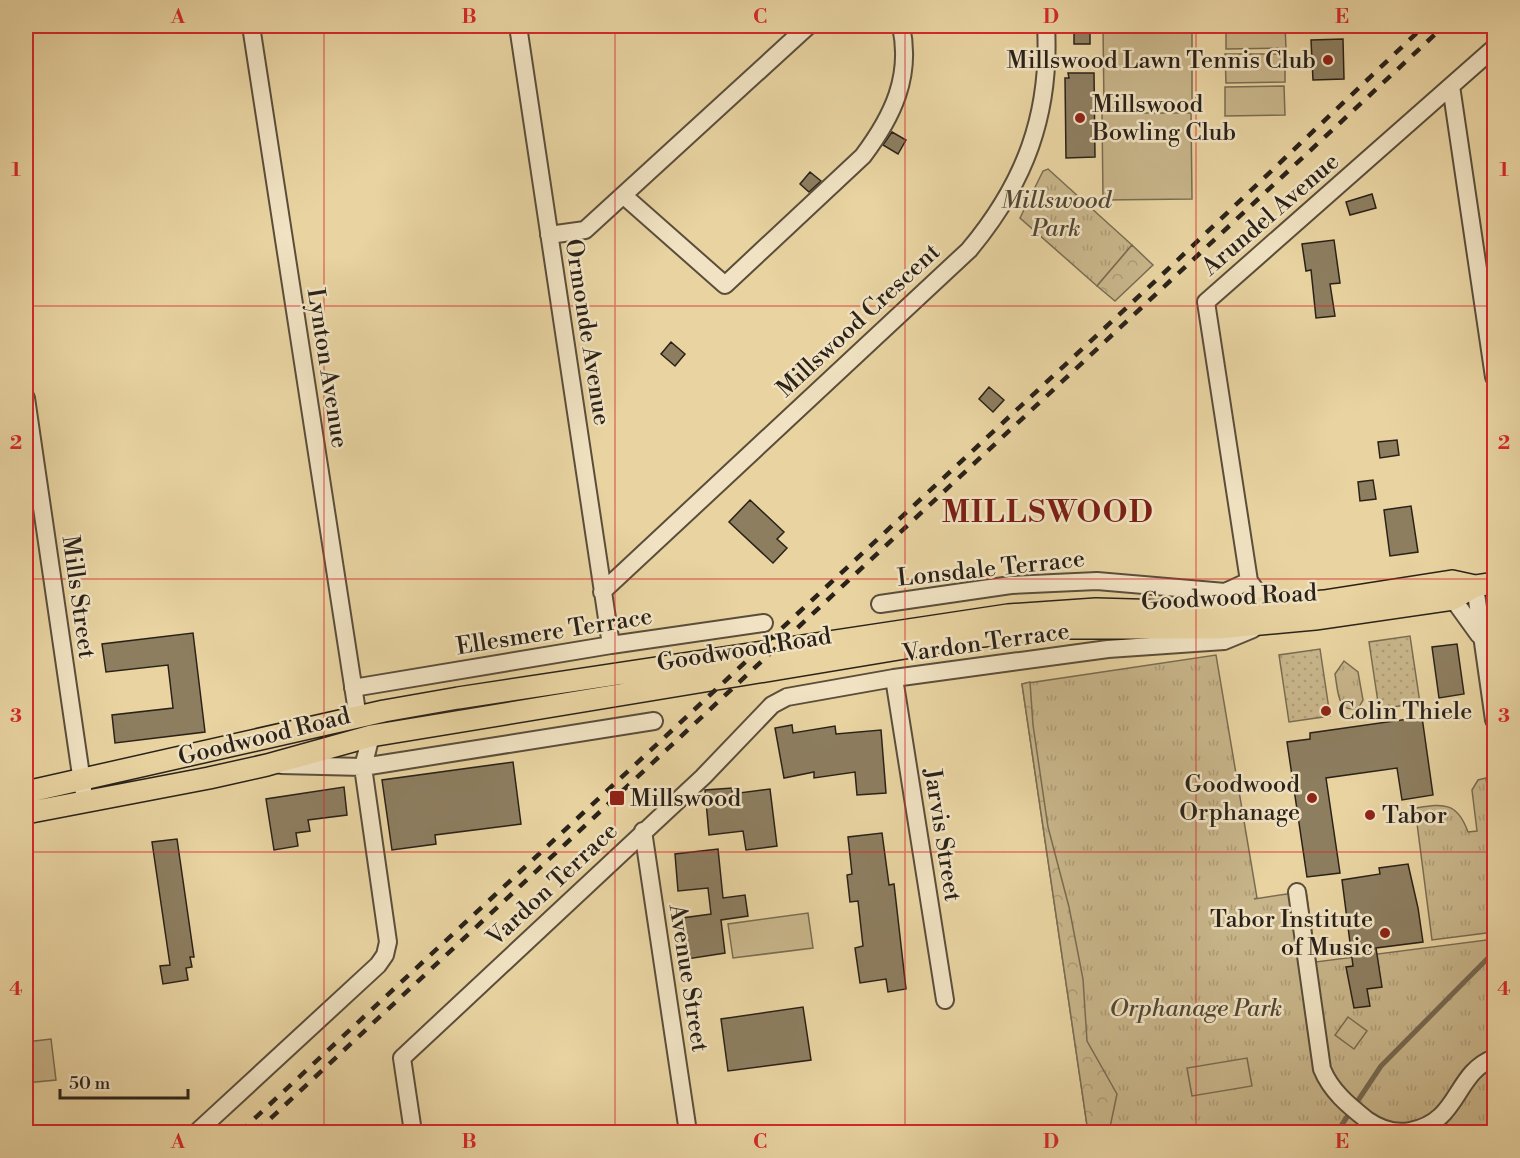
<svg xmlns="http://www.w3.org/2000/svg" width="1520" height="1158" font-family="'Libre Bodoni',serif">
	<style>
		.grass { fill: url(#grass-tufts); stroke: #796c52; stroke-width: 1.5 }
		.forest { fill: url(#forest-crowns); stroke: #796c52; stroke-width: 1.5 }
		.garden { fill: url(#garden-dots); stroke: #796c52; stroke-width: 1.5 }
		.pitch { fill: #c8b58a; stroke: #796c52; stroke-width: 1.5 }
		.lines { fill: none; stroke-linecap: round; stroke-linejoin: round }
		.stream { stroke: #75684f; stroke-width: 5 }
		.building { fill: #8d7e60; stroke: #2a2219; stroke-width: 1.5 }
		.minor-casing { stroke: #5a4e3b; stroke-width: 20 }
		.major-casing { stroke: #2a2219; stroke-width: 24 }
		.minor { stroke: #f0e2c2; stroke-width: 16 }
		.major { stroke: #e8d3a1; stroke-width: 21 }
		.rail { stroke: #2a2219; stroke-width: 4.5; stroke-dasharray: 10 10; stroke-linecap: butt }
		.grid { fill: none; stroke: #d62828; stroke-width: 1.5; stroke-opacity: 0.55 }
		.poi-dot { fill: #8f2418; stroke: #f0e2c2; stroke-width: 2 }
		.labels { text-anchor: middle; stroke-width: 5; stroke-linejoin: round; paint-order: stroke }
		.poi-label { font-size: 24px; fill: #2a2219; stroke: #f0e2c2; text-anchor: start }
		.park-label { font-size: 24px; font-style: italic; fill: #524735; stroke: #f0e2c2 }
		.street-label { font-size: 24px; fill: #2a2219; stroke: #f0e2c2 }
		.district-label { font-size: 30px; font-weight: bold; letter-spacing: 1.5px; fill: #7a1f14; stroke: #f0e2c2 }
		.neatline { fill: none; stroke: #d62828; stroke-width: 2 }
		.grid-label { font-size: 20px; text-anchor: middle; font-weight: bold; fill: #d62828 }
	</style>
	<defs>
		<pattern id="grass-tufts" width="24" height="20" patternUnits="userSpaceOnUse" patternTransform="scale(1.5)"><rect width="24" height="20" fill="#c8b58a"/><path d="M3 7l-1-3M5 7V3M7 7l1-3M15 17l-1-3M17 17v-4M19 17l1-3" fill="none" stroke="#ac9b76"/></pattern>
		<pattern id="forest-crowns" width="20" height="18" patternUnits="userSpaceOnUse" patternTransform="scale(1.5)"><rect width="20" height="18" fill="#c8b58a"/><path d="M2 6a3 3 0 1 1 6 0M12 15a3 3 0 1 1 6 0" fill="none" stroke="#ac9b76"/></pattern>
		<pattern id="garden-dots" width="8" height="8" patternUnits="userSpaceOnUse" patternTransform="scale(1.5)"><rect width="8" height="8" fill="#c8b58a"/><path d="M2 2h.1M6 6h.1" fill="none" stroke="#ac9b76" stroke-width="1.8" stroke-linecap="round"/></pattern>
	</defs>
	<rect width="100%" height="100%" fill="#e8d3a1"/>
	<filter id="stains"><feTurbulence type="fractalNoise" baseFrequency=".00333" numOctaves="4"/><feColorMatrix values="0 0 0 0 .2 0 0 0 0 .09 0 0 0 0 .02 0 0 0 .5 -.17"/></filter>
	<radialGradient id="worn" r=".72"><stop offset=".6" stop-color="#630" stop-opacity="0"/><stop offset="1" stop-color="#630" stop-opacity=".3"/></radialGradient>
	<!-- grass -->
	<path class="grass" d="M1048,169L1132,245L1097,286L1020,218L1043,171Z
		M1216,655L1257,898L1254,899L1306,891L1316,962L1494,939V1132H1088L1022,684Z
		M1344,661L1358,672L1363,700L1359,707C1337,716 1338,690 1335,674Z
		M1486,778L1494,837V932L1432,940L1415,808C1443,804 1457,801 1468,832L1477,831L1472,790L1478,780Z"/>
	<!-- forest -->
	<path class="forest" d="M1132,245L1153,265L1115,301L1097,286Z
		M1030,682L1033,725L1048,827L1069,907L1083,979L1087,1041L1117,1094L1109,1132H1088L1022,684Z"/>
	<!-- garden -->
	<path class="garden" d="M1410,636L1420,703L1379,709L1369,642Z
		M1320,649L1330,716L1289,722L1279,655Z"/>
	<!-- pitch -->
	<path class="pitch" d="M1103,26H1192V107L1104,108Z
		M1226,26H1285L1286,48L1226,49Z
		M1225,54H1285V82L1226,83Z
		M1284,86L1285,115L1225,116V87Z
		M1102,113H1191L1192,199L1103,200Z
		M808,913L813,948L733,958L728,924Z
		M1348,1017L1367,1031L1354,1049L1335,1035Z
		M51,1039L56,1080L26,1083V1042Z
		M1247,1058L1252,1086L1192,1096L1187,1068Z"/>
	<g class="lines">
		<!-- stream -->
		<path class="stream" d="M1337,1132L1381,1066L1490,956"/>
	</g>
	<!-- building -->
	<path class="building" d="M1074,26H1090V44H1074Z
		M1343,39L1344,79L1313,80L1311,40Z
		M1068,73H1094L1095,157L1066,158L1065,78H1069Z
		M892,132L906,140L898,154L883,145Z
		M810,172L821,181L809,192L800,184Z
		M1372,194L1376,208L1350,215L1346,202Z
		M1334,240L1340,283L1330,284L1335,316L1316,318L1311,270L1306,271L1302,244Z
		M671,342L685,354L675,366L661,354Z
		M989,387L1004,400L993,412L979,399Z
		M1397,440L1399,455L1380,458L1378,442Z
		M1373,480L1376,499L1360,501L1358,482Z
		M750,500L784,532L777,539L787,548L773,563L729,522Z
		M1411,506L1418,552L1390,556L1384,510Z
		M193,633L205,732L115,743L112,715L173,708L168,665L106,672L102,644Z
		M1457,644L1464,694L1439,698L1432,647Z
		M1422,717L1433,795L1402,800L1397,768L1326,778L1340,873L1307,877L1287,742L1310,739V733Z
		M792,725L793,733L835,726L836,734L881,730L886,793L857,795L855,772L814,778V772L784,778L775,728Z
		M513,762L521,824L435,835L436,844L392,850L382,780Z
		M344,787L347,815L308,820L310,831L296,833L298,846L274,850L266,799Z
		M732,788V794L770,789L777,846L746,850L743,831L709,835L705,790Z
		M882,833L889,885L894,884L906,989L888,992L886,979L860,983L855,948L863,946L858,901L850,902L847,875L852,874L848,837Z
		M177,839L194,957H190L192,967L186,968L188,980L163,984L160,966L170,965L152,842Z
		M718,849L723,898L745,895L748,916L721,920L725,953L687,959L682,918L711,914L708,888L678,891L675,854Z
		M1408,864L1418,908L1423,942L1376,948L1382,987L1367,989L1370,1006L1354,1008L1346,967L1353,966L1342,880L1380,874L1379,868Z
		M803,1007L811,1060L728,1071L721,1019Z"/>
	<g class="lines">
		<defs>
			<path id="minor" d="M251,26L358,718
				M518,26L611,645
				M1451,86L1494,377
				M623,195L725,285L863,156C893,116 912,76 901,26
				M549,235L585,230L808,26
				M26,398L83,789
				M1475,586L1494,720
				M602,592L969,250C1025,183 1051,114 1046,26
				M1453,599L1479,635
				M880,604L1011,585L1097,581L1225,592L1249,581
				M1269,608L1249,581L1206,302L1494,48
				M894,678L945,1000
				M353,688L611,645L764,623
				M281,765L363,767L654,721
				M643,831L688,1132
				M1297,892L1322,1069C1331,1091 1348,1105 1367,1120C1380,1129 1394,1134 1410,1131C1460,1122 1454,1073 1494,1058
				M197,1132L378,965L385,955L388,942L363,767L371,736
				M413,1132L402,1058L703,777L772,705L787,697L894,678L1108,649L1224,641L1253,629"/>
			<path id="major" d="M26,792L384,711L458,698L1008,615L1096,609L1202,612L1241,610L1324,601L1452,581L1475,586L1494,583
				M26,813L209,778L267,765L371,736L965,638L1058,628H1218L1315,619L1453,599L1475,586"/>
		</defs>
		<!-- minor casing -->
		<use href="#minor" class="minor-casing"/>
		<!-- major casing -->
		<use href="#major" class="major-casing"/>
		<!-- minor -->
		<use href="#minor" class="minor"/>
		<!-- major -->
		<use href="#major" class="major"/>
		<!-- rail -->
		<path class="rail" d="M240,1132L1166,271L1424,26
			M256,1132L1444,26"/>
	</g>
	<!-- grid -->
	<path class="grid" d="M324,26V1132M615,26V1132M905,26V1132M1196,26V1132M26,306H1494M26,579H1494M26,852H1494"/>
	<!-- markers -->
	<g class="poi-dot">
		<circle cx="1328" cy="60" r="6"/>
		<circle cx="1080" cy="118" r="6"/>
		<circle cx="1326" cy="711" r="6"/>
		<rect x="609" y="790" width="16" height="16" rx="3"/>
		<circle cx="1312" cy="798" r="6"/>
		<circle cx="1370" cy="815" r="6"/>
		<circle cx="1385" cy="933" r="6"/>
	</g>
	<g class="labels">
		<!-- poi labels -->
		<g class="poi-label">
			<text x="1316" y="68" text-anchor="end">Millswood Lawn Tennis Club</text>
			<text x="1092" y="112">Millswood<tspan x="1092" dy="28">Bowling Club</tspan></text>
			<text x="1338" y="719">Colin Thiele</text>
			<text x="1300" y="792" text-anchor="end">Goodwood<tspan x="1300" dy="28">Orphanage</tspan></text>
			<text x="630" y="806">Millswood</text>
			<text x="1382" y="823">Tabor</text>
			<text x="1373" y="927" text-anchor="end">Tabor Institute<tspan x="1373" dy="28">of Music</tspan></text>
		</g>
		<!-- park labels -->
		<g class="park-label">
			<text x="1056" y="208">Millswood<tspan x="1056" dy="28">Park</tspan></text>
			<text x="1196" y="1016">Orphanage Park</text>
		</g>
		<!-- street labels -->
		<g class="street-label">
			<text transform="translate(1270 214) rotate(-41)" y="8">Arundel Avenue</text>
			<text transform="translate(858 320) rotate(-43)" y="8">Millswood Crescent</text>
			<text transform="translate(588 332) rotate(81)" y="8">Ormonde Avenue</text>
			<text transform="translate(328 368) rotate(81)" y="8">Lynton Avenue</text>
			<text transform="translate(991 568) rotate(-6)" y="8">Lonsdale Terrace</text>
			<text transform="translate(79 597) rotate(82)" y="8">Mills Street</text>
			<text transform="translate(1229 597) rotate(-3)" y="8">Goodwood Road</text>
			<text transform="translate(554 631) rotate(-9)" y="8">Ellesmere Terrace</text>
			<text transform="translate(986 642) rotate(-8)" y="8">Vardon Terrace</text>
			<text transform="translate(744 649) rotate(-9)" y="8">Goodwood Road</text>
			<text transform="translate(264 736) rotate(-14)" y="8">Goodwood Road</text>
			<text transform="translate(943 835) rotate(81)" y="8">Jarvis Street</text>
			<text transform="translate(552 884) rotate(-43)" y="8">Vardon Terrace</text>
			<text transform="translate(689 978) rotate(81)" y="8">Avenue Street</text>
		</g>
		<!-- district labels -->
		<g class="district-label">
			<text x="1048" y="522">MILLSWOOD</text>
		</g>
	</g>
	<!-- margin -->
	<rect width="1520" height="1158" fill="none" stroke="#e8d3a1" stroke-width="66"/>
	<!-- scale -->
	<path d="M60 1089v9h128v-9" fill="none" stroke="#2a2219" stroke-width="3"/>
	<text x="69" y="1089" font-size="18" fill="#2a2219" stroke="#f0e2c2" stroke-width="4.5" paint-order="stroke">50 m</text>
	<rect x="33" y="33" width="1454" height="1092" class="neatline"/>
	<g class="grid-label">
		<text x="178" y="23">A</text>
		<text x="469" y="23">B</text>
		<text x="760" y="23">C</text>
		<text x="1051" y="23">D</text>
		<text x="1342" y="23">E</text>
		<text x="16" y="176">1</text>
		<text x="1504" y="176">1</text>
		<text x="16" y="449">2</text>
		<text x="1504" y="449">2</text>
		<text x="16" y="722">3</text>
		<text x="1504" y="722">3</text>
		<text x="16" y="995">4</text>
		<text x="1504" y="995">4</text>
		<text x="178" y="1148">A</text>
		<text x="469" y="1148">B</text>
		<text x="760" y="1148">C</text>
		<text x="1051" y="1148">D</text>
		<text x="1342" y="1148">E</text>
	</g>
	<rect width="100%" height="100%" filter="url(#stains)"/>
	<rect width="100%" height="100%" fill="url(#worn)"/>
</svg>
